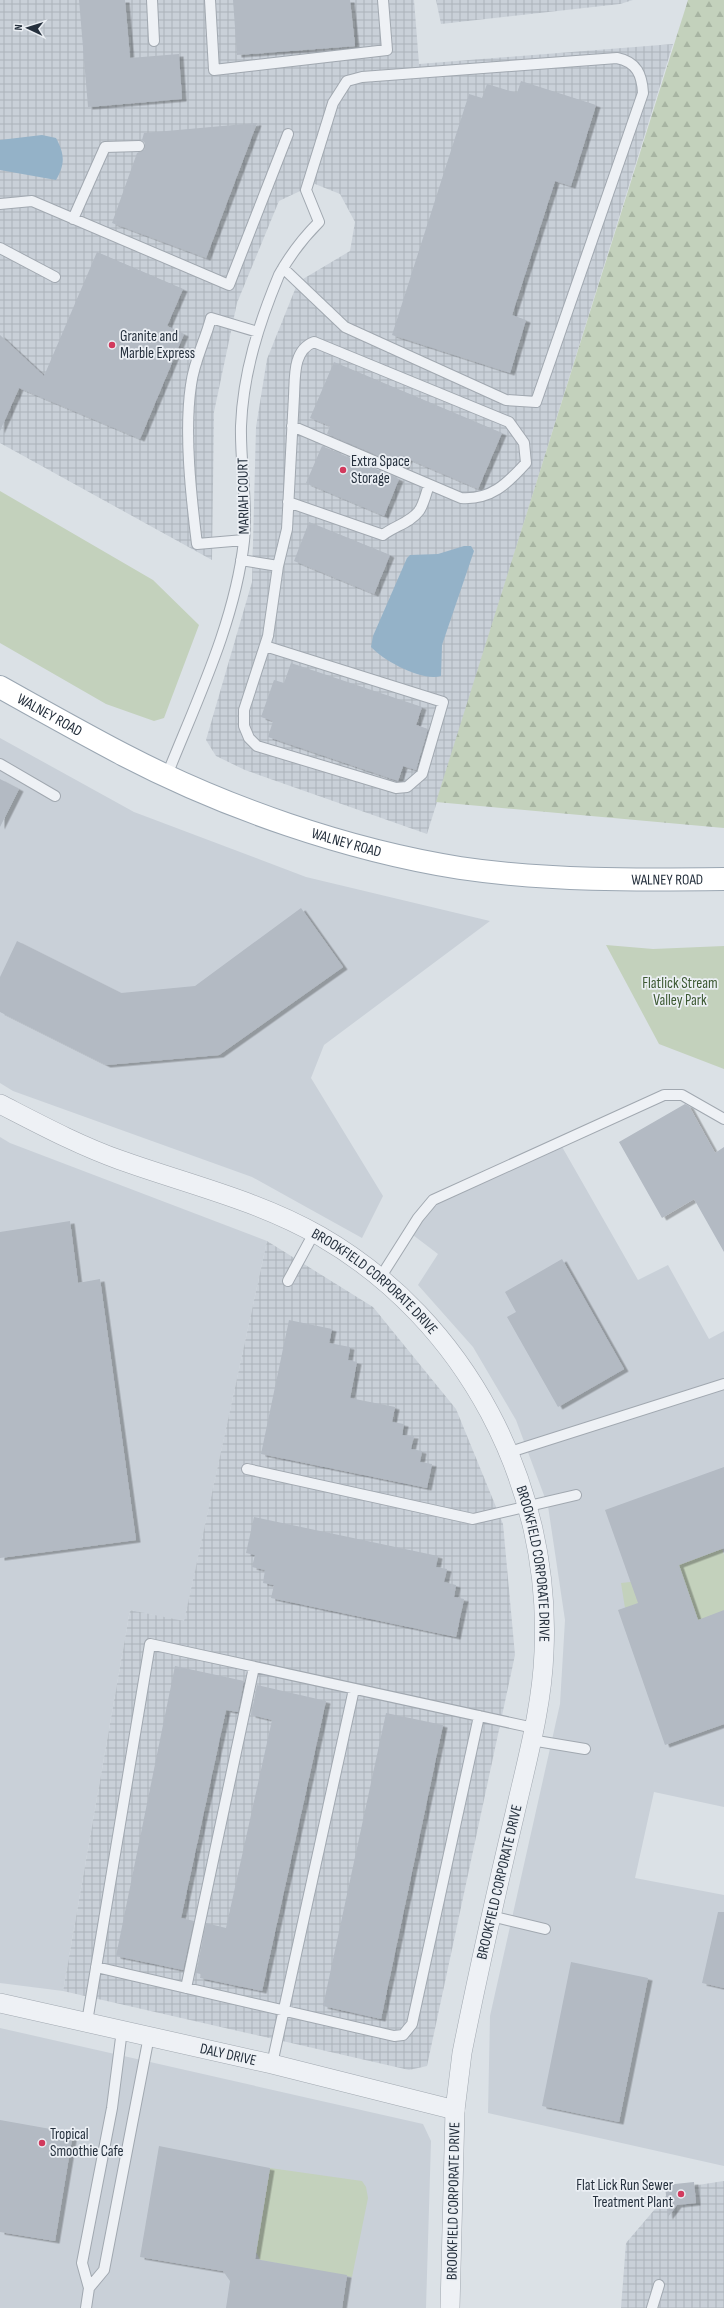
<svg xmlns="http://www.w3.org/2000/svg" width="724" height="2308" font-family="'Sofia Sans Condensed',sans-serif">
	<style>
		.built { fill: #c9d0d8 }
		.industrial { fill: url(#industrial-grid) }
		.green { fill: #c3d1bc }
		.forest { fill: url(#forest-firs) }
		.water { fill: #94b2c8 }
		.building { fill: #b3bac3; filter: url(#shadow) }
		.lines { fill: none; stroke-linecap: round; stroke-linejoin: round }
		.service-casing { stroke: #a1a8b0; stroke-width: 12 }
		.minor-casing { stroke: #a1a8b0; stroke-width: 20 }
		.primary-casing { stroke: #9aa6b2; stroke-width: 24 }
		.service { stroke: #eef1f5; stroke-width: 10 }
		.minor { stroke: #eef1f5; stroke-width: 19 }
		.primary { stroke: #fff; stroke-width: 22 }
		.poi-dot { fill: #d23a5d; stroke: #ebeff4; stroke-width: 1.5 }
		.labels { text-anchor: middle; stroke-width: 3.5; stroke-linejoin: round; paint-order: stroke }
		.poi-label { font-size: 15px; fill: #25303d; stroke: #ebeff4; text-anchor: start }
		.street-label { font-size: 15px; fill: #25303d; stroke: #ebeff4 }
		.park-label { font-size: 15px; fill: #3c5932; stroke: #ebeff4 }
	</style>
	<defs>
		<pattern id="industrial-grid" width="8" height="8" patternUnits="userSpaceOnUse"><rect width="8" height="8" fill="#c9d0d8"/><path d="M0 4h8M4 0v8" fill="none" stroke="#acb3ba"/></pattern>
		<pattern id="forest-firs" width="22" height="20" patternUnits="userSpaceOnUse"><rect width="22" height="20" fill="#c3d1bc"/><path d="M5 1l3.5 6h-7zM16 11l3.5 6h-7z" fill="#a7b4a2"/></pattern>
		<filter id="shadow"><feDropShadow dx="4.5" dy="2.5" stdDeviation="0" flood-color="#0004"/></filter>
	</defs>
	<rect width="100%" height="100%" fill="#dbe1e6"/>
	<!-- built -->
	<path class="built" d="M0,738L134,812L306,877L490,921L324,1045L311,1078L383,1196L362,1238L252,1177L13,1091L0,1083Z
		M0,1137L10,1143L267,1241L184,1622L130,1610L63,1991L0,1983Z
		M561,1145L638,1280L668,1265L709,1339L724,1331V1807L654,1792L635,1878L724,1895V2166L488,2113L490,2016L560,1704L565,1620L548,1506L516,1420L473,1347L418,1285L438,1254L409,1232L438,1201Z
		M0,2028L423,2124L431,2141L426,2308H0Z"/>
	<!-- industrial -->
	<path class="industrial" d="M0,0H414L419,64L673,44L427,834L245,770L216,756L206,740L252,582L256,427L267,359L298,282L350,251L355,222L340,194L315,184L279,201L237,303L214,412L212,560L0,443Z
		M436,0H633L620,4L441,24Z
		M267,1241L373,1307L456,1409L503,1524L515,1655L427,2066L409,2070L63,1991L130,1610L184,1621Z
		M724,2181V2308H621L626,2243L672,2189Z"/>
	<!-- green -->
	<path class="green" d="M0,491L153,580L199,625L164,718L154,721L106,704L0,643Z
		M606,945L653,949L724,946V1069L659,1044Z
		M722,1549L724,1555V1610L710,1654L686,1586L625,1608L621,1583L630,1582Z
		M270,2168L362,2181L366,2187L368,2198L352,2277L260,2260L256,2252Z"/>
	<!-- forest -->
	<path class="forest" d="M688,0H724V828L436,802Z"/>
	<!-- water -->
	<path class="water" d="M42,135L56,138C65,155 65,164 56,180L0,170V140Z
		M464,546H471L474,551L442,645L441,676C423,682 384,661 371,647L373,636L407,558L410,555L438,554Z"/>
	<!-- building -->
	<path class="building" d="M79,0H125L130,58L179,54L182,99L88,107Z
		M233,0H350L355,46L237,55Z
		M521,81L596,105L571,186L555,181L512,315L526,320L510,373L392,335L469,94L482,98L487,84L517,93Z
		M257,123L206,258L112,223L137,153L145,149V143L142,140L144,133Z
		M97,252L183,289L167,326L184,334L140,439L19,388L0,431V335L44,376Z
		M334,362L502,433L478,489L408,459L404,467L327,434L330,426L310,418Z
		M322,446L399,479L384,516L306,483Z
		M309,522L390,555L374,594L294,561Z
		M291,663L422,707L416,725L428,729L416,770L403,766L398,781L268,737L273,721L261,717L274,680L284,683Z
		M0,779L19,789L0,827Z
		M301,908L343,967L219,1055L106,1065L0,1012V977L17,941L121,993L195,986Z
		M685,1104L689,1106L715,1153L724,1147V1252L694,1199L662,1218L619,1142Z
		M70,1221L78,1283L100,1279L136,1540L0,1558V1232Z
		M562,1259L624,1369L558,1407L507,1317L516,1312L505,1292Z
		M289,1320L332,1329L329,1343L350,1347L348,1360L357,1362L350,1398L395,1407L392,1422L404,1424L402,1435L414,1436L411,1449L422,1451L420,1462L432,1464L427,1488L261,1454Z
		M724,1467V1548L679,1565L698,1620L724,1610V1724L665,1745L618,1610L638,1603L605,1510Z
		M254,1517L438,1556L436,1567L447,1569L444,1582L456,1585L454,1597L464,1599L456,1637L271,1598L274,1585L263,1583L265,1570L252,1567L255,1555L246,1553Z
		M175,1666L244,1681L238,1712L226,1710L181,1918L194,1921L183,1970L116,1956Z
		M257,1685L326,1701L262,1991L200,1978L201,1974L196,1973L206,1923L226,1928L272,1720L251,1715Z
		M386,1713L443,1725L381,2019L323,2006Z
		M718,1912H724V1988L702,1983Z
		M571,1962L648,1978L619,2122L542,2106Z
		M0,2120L73,2133L55,2241L0,2232Z
		M159,2146L270,2168L255,2259L347,2275L342,2308H226L230,2281L223,2271L140,2257Z
		M694,2182L696,2203L677,2205L668,2217L665,2185Z"/>
	<g class="lines">
		<defs>
			<path id="service" d="M152,0L154,41
				M210,0L214,70L387,50L383,0
				M0,204L32,201L229,285L288,134
				M73,219L105,147L139,146
				M0,248L55,277
				M288,502L383,535C394,526 410,523 419,511C424,504 426,493 429,485
				M244,540L197,544C191,496 184,432 191,385C194,361 205,341 211,318L258,332
				M241,560L278,566
				M265,646L443,702L422,774L407,787L396,788L257,746L249,738L244,726V710L268,636L278,566L287,529L294,396C295,376 293,350 314,342L509,422L524,443L526,463C507,484 491,500 461,498L292,426
				M0,764L55,796
				M167,775C197,700 235,622 244,541C248,502 240,464 241,426C243,373 259,323 279,275C290,255 303,238 319,222L306,190L333,103L347,81L362,77L617,58C637,62 642,75 643,93L536,402L506,400L345,327L283,268
				M380,1278L418,1218L433,1200L664,1095H682L724,1119
				M288,1281L314,1233
				M510,1452L724,1384
				M247,1469L473,1519L576,1495
				M531,1740L585,1749
				M491,1916L545,1929
				M96,1967L394,2036L403,2035L412,2024L479,1716
				M186,1988L254,1667
				M87,2022L150,1644L534,1728
				M272,2064L354,1689
				M89,2288L104,2270L149,2036
				M86,2308L89,2288L82,2263L112,2108L122,2030
				M652,2308L659,2285"/>
			<g id="minor">
				<path id="s1" d="M0,1104C39,1124 78,1145 120,1160C187,1184 257,1200 320,1236C466,1320 552,1485 544,1652C542,1707 527,1760 515,1813C496,1893 478,1973 462,2053L455,2110L450,2308"/>
				<path id="s2" d="M0,2003L272,2064L455,2110"/>
			</g>
			<g id="primary">
				<path id="s3" d="M0,687C41,710 82,733 124,755C226,808 347,850 460,868C547,881 637,880 724,879"/>
			</g>
		</defs>
		<!-- service casing -->
		<use href="#service" class="service-casing"/>
		<!-- minor casing -->
		<use href="#minor" class="minor-casing"/>
		<!-- primary casing -->
		<use href="#primary" class="primary-casing"/>
		<!-- service -->
		<use href="#service" class="service"/>
		<!-- minor -->
		<use href="#minor" class="minor"/>
		<!-- primary -->
		<use href="#primary" class="primary"/>
	</g>
	<!-- markers -->
	<g class="poi-dot">
		<circle cx="112" cy="345" r="4"/>
		<circle cx="343" cy="470" r="4"/>
		<circle cx="42" cy="2143" r="4"/>
		<circle cx="681" cy="2194" r="4"/>
	</g>
	<g class="labels">
		<!-- poi labels -->
		<g class="poi-label">
			<text x="120" y="341">Granite and<tspan x="120" dy="17">Marble Express</tspan></text>
			<text x="351" y="466">Extra Space<tspan x="351" dy="17">Storage</tspan></text>
			<text x="50" y="2139">Tropical<tspan x="50" dy="17">Smoothie Cafe</tspan></text>
			<text x="673" y="2190" text-anchor="end">Flat Lick Run Sewer<tspan x="673" dy="17">Treatment Plant</tspan></text>
		</g>
		<!-- street labels -->
		<g class="street-label">
			<text transform="translate(243 496) rotate(-91)" y="5">MARIAH COURT</text>
			<text dy="5" stroke="none"><textPath href="#s3" startOffset="57">WALNEY ROAD</textPath></text>
			<text dy="5" stroke="none"><textPath href="#s3" startOffset="381">WALNEY ROAD</textPath></text>
			<text dy="5" stroke="none"><textPath href="#s3" startOffset="705">WALNEY ROAD</textPath></text>
			<text dy="5" stroke="none"><textPath href="#s1" startOffset="418">BROOKFIELD CORPORATE DRIVE</textPath></text>
			<text dy="5" stroke="none"><textPath href="#s1" startOffset="754">BROOKFIELD CORPORATE DRIVE</textPath></text>
			<text transform="translate(499 1882) rotate(-77)" y="5">BROOKFIELD CORPORATE DRIVE</text>
			<text dy="5" stroke="none"><textPath href="#s2" startOffset="234">DALY DRIVE</textPath></text>
			<text transform="translate(453 2201) rotate(-89)" y="5">BROOKFIELD CORPORATE DRIVE</text>
		</g>
		<!-- park labels -->
		<g class="park-label">
			<text x="680" y="988">Flatlick Stream<tspan x="680" dy="17">Valley Park</tspan></text>
		</g>
	</g>
	<!-- north arrow -->
	<g transform="translate(28 28) rotate(274)" stroke="#ebeff4" stroke-width="3" paint-order="stroke">
	<path d="M0-3L7 15L0 10L-7 15Z" fill="#25303d"/>
	<text y="-6" font-size="11" font-weight="bold" text-anchor="middle" fill="#25303d">N</text>
	</g>
</svg>
